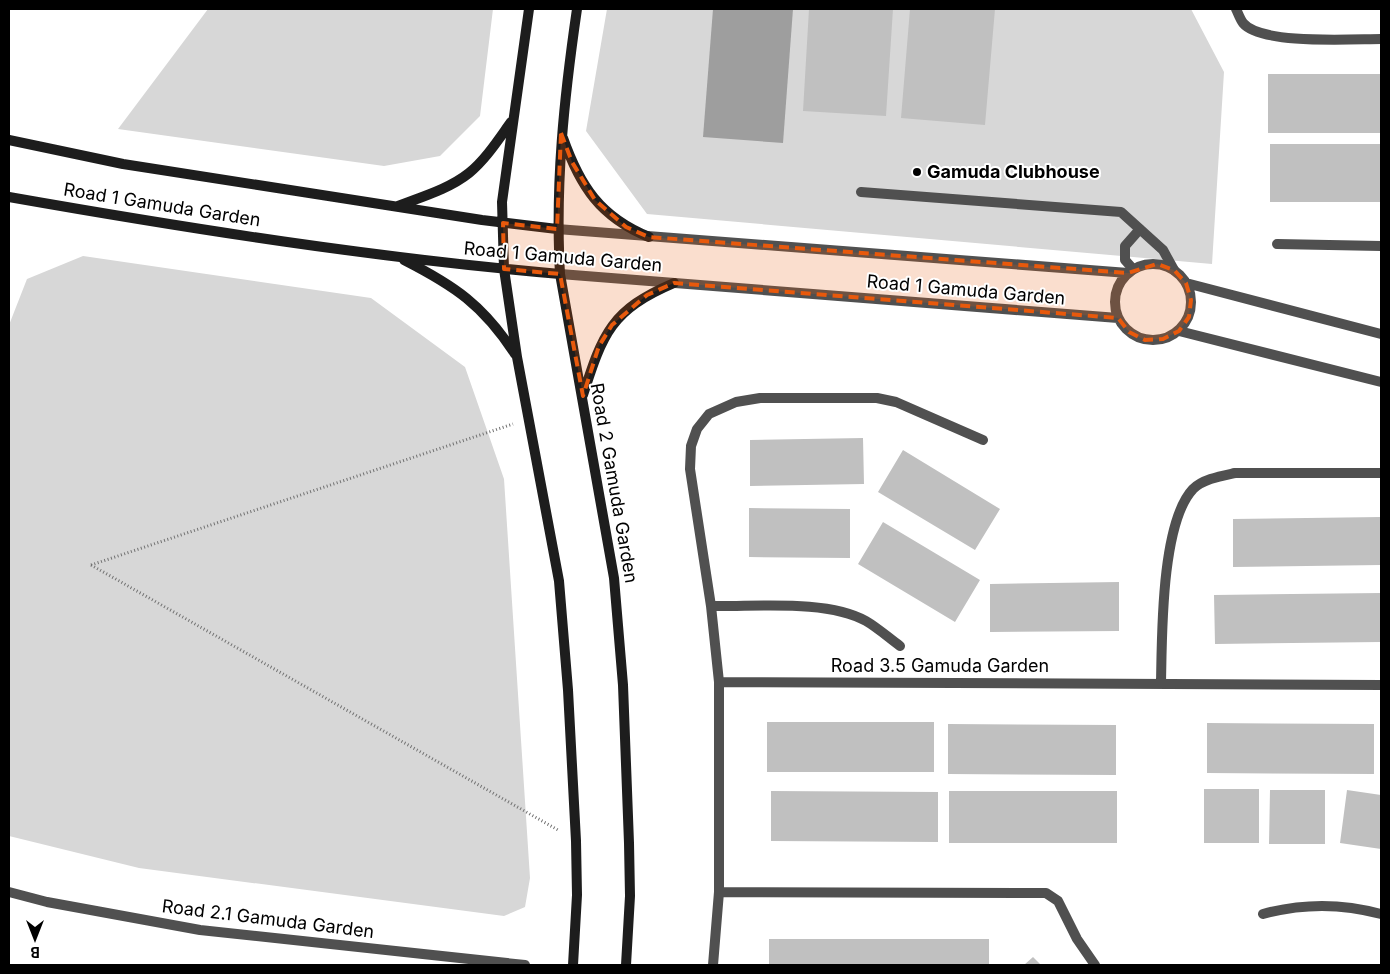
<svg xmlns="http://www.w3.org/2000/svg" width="1390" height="974" font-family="Inter,sans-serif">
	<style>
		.green { fill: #d7d7d7 }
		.water { fill: #9e9e9e }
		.building { fill: #c0c0c0 }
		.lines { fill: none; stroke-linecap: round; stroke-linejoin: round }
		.path { stroke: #727272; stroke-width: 3; stroke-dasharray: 1 2.5; stroke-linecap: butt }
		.lane { stroke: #505050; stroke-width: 10 }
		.street { stroke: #505050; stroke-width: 10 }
		.secondary { stroke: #1d1d1d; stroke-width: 10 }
		.marked { fill: #e8590c; fill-opacity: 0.2; stroke: #e8590c; stroke-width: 4; stroke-dasharray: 10 6; stroke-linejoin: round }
		.poi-dot { fill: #000; stroke: #fff; stroke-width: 2 }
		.labels { text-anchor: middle; stroke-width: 4; stroke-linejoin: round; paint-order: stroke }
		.poi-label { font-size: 18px; font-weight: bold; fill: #000; stroke: #fff; text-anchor: start }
		.street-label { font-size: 18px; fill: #000; stroke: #fff }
	</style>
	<rect width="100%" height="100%" fill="#fff"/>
	<!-- green -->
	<path class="green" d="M208,9H493L480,116L440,156L384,166L118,129Z
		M607,9H1191L1224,72L1212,264L647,214L586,131Z
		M83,256L371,298L465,367L504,479L530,878L525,907L504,916L139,868L9,836V325L27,279Z"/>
	<!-- water -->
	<path class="water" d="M713,9H793L783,143L703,137Z"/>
	<!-- building -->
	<path class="building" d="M809,9H893L886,116L803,111Z
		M910,9H995L985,125L901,118Z
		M1268,74H1381V133H1268Z
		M1270,144H1381V202H1270Z
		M863,438L864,484L750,486V440Z
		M903,450L1000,509L975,550L878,492Z
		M749,508L850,509V558L749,557Z
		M1381,517V565L1233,567V519Z
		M883,522L980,580L955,622L858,564Z
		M1119,582V631L990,632V584Z
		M1381,593V642L1215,644L1214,595Z
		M767,722H934V772H767Z
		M1207,723L1374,724V774L1207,773Z
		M948,724L1116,725V775L948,774Z
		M1204,789H1259V843H1204Z
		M1270,790H1325V844H1269Z
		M1347,790L1381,795V849L1340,843Z
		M771,791L938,792V842L771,841Z
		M949,791H1117V843H949Z
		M769,939H989V965H769Z
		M1033,957L1041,965H1024Z"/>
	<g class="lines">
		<!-- path -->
		<path class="path" d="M91,565L558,830
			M91,565L513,424"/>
		<!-- lane -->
		<path class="lane" d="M861,192L1121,212L1163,250L1174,270
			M1133,269L1125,260V246L1140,229"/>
		<!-- street -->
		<path class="street" d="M1236,9C1238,13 1240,19 1243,23C1261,45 1352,39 1381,39
			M557,229L1128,273
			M1277,244L1381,246
			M1115 302a38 38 0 1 1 76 0a38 38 0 1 1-76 0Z
			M560,274L1118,318
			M1186,283L1381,334
			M1179,331L1381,382
			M711,606C755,607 827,599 866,621C878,628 889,638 900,646
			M719,682L1381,685
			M1161,683C1162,636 1161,523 1193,489C1203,479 1221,476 1235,473H1381
			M9,892L47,902L200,930L525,965
			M719,892L1046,893L1058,901L1077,939L1095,965
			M1263,914C1303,903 1341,903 1381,914
			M713,965L719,892V682L711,606L690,469L691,446L697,429L709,414L736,402L760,398H877L896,402L983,440"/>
		<!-- secondary -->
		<path class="secondary" d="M529,9L502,202L504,269L517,357L559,581L568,690L576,841L577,895L573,965
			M577,9C564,98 555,184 560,274L614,578L623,685L629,843L630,896L626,965
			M563,138C580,186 600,217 649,237
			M9,140L123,164L482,220L557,229
			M9,197C191,229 376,258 560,274
			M398,206C421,197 449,189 469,173C486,159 498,140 511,122
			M404,260C455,286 483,305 515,354
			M583,395C603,333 611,310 674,283"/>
	</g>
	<!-- marked area -->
	<path class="marked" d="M561,133L572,162L595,200L626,227L649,237L1128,273L1157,264L1174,270L1186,283L1191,300L1189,317L1179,331L1163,339L1145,340L1129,332L1118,318L674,283L647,295L612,325L599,346L583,396L560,274L504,269L503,223L557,229Z"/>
	<!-- markers -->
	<circle class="poi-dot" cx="917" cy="172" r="5"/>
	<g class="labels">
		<!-- poi labels -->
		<g class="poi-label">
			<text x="927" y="178">Gamuda Clubhouse</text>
		</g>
		<!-- street labels -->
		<g class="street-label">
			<text transform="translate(162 205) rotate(9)" y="6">Road 1 Gamuda Garden</text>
			<text transform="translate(563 257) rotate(5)" y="6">Road 1 Gamuda Garden</text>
			<text transform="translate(966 290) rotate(5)" y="6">Road 1 Gamuda Garden</text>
			<text transform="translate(614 483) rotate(80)" y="6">Road 2 Gamuda Garden</text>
			<text x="940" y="672">Road 3.5 Gamuda Garden</text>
			<text transform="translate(268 919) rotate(7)" y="6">Road 2.1 Gamuda Garden</text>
		</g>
	</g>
	<!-- border -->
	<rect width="1390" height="974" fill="none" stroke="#000000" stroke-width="20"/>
	<!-- north arrow -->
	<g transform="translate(35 939) rotate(180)" stroke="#ffffff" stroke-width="4" paint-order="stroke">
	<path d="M0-4L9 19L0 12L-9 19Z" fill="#000000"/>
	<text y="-8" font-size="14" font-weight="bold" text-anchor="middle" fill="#000000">B</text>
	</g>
</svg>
